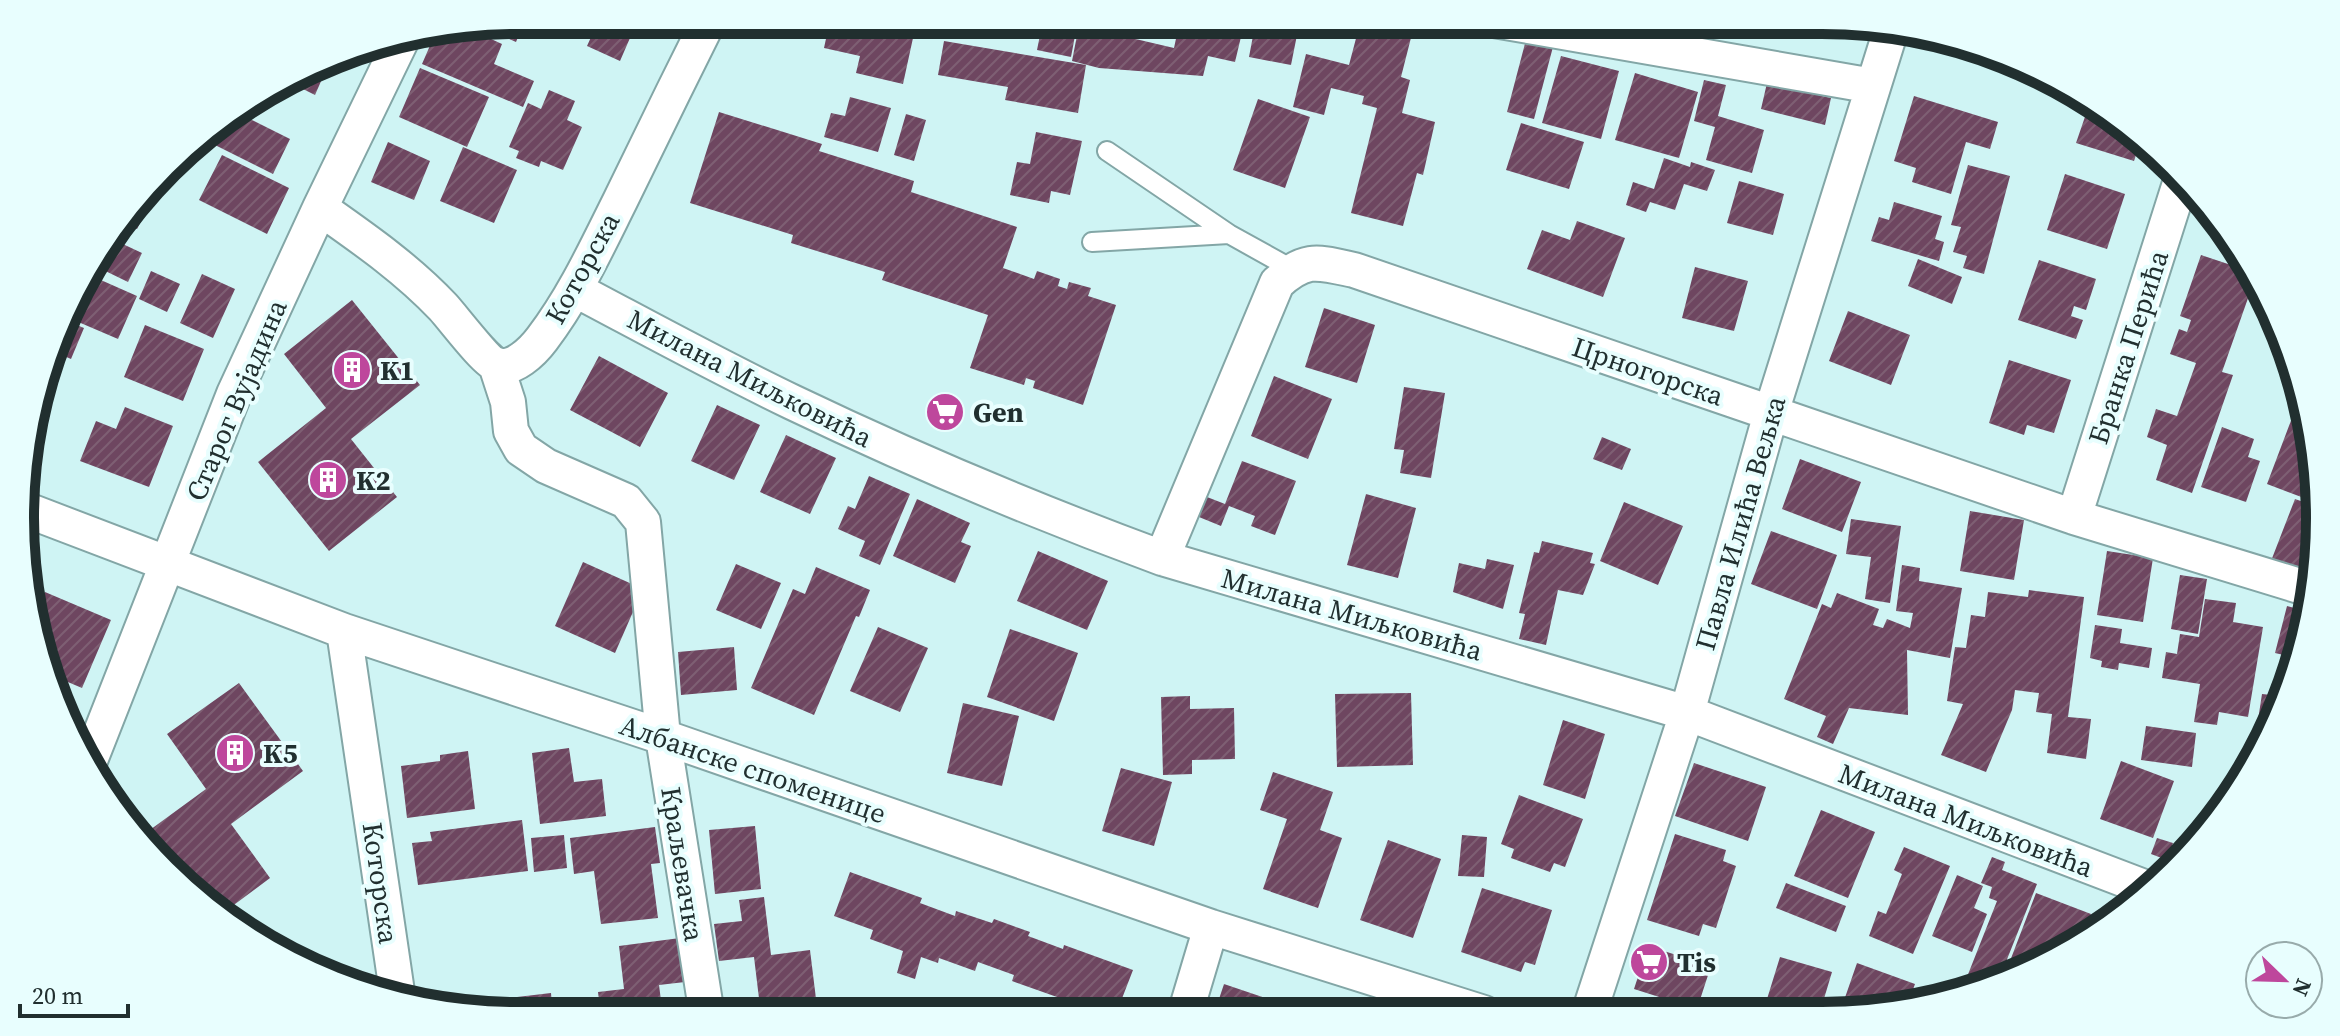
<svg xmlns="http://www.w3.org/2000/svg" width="2340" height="1036" font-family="'Source Serif 4',serif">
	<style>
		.building { fill: url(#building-hatch) }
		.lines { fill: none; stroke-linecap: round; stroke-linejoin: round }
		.lane-casing { stroke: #83a6a6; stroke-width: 22 }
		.street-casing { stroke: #83a6a6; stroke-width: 38 }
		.lane { stroke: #fff; stroke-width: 18 }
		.street { stroke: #fff; stroke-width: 34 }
		.labels { text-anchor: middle; stroke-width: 8; stroke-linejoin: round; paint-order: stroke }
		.street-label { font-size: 28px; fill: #212f2f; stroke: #e8fefe }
		.poi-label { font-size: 28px; font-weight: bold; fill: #212f2f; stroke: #e8fefe; text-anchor: start }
		.rim { fill: none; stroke: #212f2f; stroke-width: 10 }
	</style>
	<defs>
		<pattern id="building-hatch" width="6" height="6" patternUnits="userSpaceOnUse" patternTransform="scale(2)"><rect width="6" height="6" fill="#6e4660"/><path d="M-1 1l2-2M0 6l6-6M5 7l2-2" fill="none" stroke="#7e5f73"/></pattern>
	</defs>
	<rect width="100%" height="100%" fill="#cff4f4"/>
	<!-- building -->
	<path class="building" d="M518,20H525L516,42L480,26Z
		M830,20L913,38L903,84L856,73L860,56L824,48Z
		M893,20H921L913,32Z
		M1043,20H1078L1071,57L1037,50Z
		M1080,20H1131L1127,37L1174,48L1180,20H1245L1235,62L1208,56L1203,76L1099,68L1072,61Z
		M1256,20H1300L1291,65L1249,57Z
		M1383,20L1415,22L1401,77L1410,80L1402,113L1435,122L1423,175L1417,173L1403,226L1351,213L1377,108L1362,104L1364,96L1331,88L1324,115L1293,107L1306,54L1349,65L1359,27L1380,32Z
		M597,24L630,38L620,61L587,46Z
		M467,28L502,44L494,64L534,81L523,107L422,64L435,34Z
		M1527,36L1554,43L1534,119L1507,112Z
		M944,41L1086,65L1078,113L1005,100L1008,87L938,75Z
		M1561,56L1619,71L1601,139L1542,123Z
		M329,63L315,95L293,84Z
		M420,68L489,97L467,147L399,117Z
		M1635,73L1698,92L1679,158L1615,140Z
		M1704,80L1726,85L1718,116L1764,130L1752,173L1706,160L1715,127L1694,121Z
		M1767,83L1831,98L1825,125L1761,109Z
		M549,90L575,101L567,120L582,127L563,170L541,161L539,167L516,158L519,151L509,147L528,103L541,109Z
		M1914,96L1998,122L1990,149L1966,142L1951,194L1912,182L1916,168L1894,161Z
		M850,97L891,108L878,152L824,137L831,113L845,116Z
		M1258,99L1310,117L1285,188L1233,170Z
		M2088,108L2140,143L2134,161L2076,143Z
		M719,112L822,144L819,151L914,181L911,192L1017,227L1003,268L1034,279L1037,271L1060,279L1058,286L1067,289L1069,282L1091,288L1088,296L1116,305L1083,405L1033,388L1035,381L1026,378L1024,385L970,368L988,315L882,280L885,272L791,243L793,235L690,203Z
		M240,114L290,139L273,174L203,139L205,134Z
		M906,114L926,120L914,161L894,155Z
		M1521,123L1584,142L1569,189L1506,170Z
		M1036,132L1082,141L1070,195L1051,191L1049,203L1010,195L1017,162L1030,164Z
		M388,142L430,161L414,200L371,182Z
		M463,147L517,170L494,223L440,201Z
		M222,155L289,188L267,234L199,200Z
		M1664,158L1690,167L1691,162L1715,170L1707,191L1684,184L1675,210L1650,202L1646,212L1626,205L1633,182L1654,189Z
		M1968,165L2010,176L1984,274L1963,268L1967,256L1953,252L1961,227L1951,225Z
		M2065,174L2125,194L2107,249L2047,230Z
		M1739,181L1784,194L1773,235L1727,223Z
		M146,197L152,200L137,229L124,223Z
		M1894,202L1942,216L1935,239L1944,242L1939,261L1871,241L1879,217L1889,220Z
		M1577,221L1625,238L1603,297L1527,269L1542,230L1570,240Z
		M112,239L142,253L128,282L91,264Z
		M2201,255L2243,269L2253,284L2222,372L2233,375L2192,493L2156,480L2167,445L2147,437L2156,409L2177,416L2196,363L2170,354L2179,329L2187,332L2191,320L2180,316Z
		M1918,259L1962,277L1952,304L1908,286Z
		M2039,260L2096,279L2086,310L2074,306L2071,316L2083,320L2076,339L2018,320Z
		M1695,267L1748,281L1734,331L1682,318Z
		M151,271L180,284L167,312L139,299Z
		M85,273L137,296L118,339L76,321L82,307L74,303Z
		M202,274L235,289L213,338L180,323Z
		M352,300L420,385L351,439L397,497L329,551L258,462L326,408L284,354Z
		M1324,308L1375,325L1357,383L1305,367Z
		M1848,311L1910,335L1891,385L1829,361Z
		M67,321L84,328L71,359L55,352Z
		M145,325L204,349L183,401L124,377Z
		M599,356L668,393L640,447L570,410Z
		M2009,360L2071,380L2054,433L2027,425L2024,435L1989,423Z
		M1274,376L1332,399L1308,459L1251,436Z
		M1404,387L1445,393L1431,478L1400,473L1404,450L1394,449Z
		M717,405L760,425L734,480L691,461Z
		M125,407L173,426L149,487L80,461L96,421L116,429Z
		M2295,410L2299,411L2315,494L2312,501L2267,484Z
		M2222,427L2254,439L2248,457L2260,461L2246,502L2201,487Z
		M786,435L836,458L810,514L760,492Z
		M1602,437L1631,449L1622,470L1593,459Z
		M1800,459L1861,482L1842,532L1782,509Z
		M1242,461L1296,481L1275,535L1251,526L1255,516L1229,506L1221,526L1199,517L1207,497L1225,504Z
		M869,476L910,494L880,565L859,556L865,541L838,529L848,506L855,509Z
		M1366,494L1416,508L1398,578L1347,565Z
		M917,499L970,523L961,542L971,546L955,583L893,556Z
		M2295,499L2318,507L2320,518L2300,572L2271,561Z
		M1624,502L1683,526L1658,585L1600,561Z
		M1970,511L2024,520L2014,580L1960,571Z
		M1851,519L1901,526L1890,603L1865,599L1871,557L1846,554Z
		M1771,531L1837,555L1817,609L1751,584Z
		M1542,541L1593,553L1590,563L1595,564L1583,595L1558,590L1546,645L1519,639L1525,614L1519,613L1534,552L1539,553Z
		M1038,551L1108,581L1087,630L1017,601Z
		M2107,551L2153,558L2143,622L2097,615Z
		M1487,559L1514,565L1503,609L1453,592L1459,563L1485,569Z
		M583,562L643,589L615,653L555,626Z
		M736,564L781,583L761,629L716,610Z
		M1902,565L1920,568L1919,581L1962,588L1950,658L1907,650L1908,715L1849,708L1833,744L1817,737L1826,716L1784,699L1822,604L1831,608L1837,593L1879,609L1873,625L1883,628L1887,619L1910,628L1913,613L1896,611Z
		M816,567L870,590L859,617L856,616L814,715L751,688L793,589L805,594Z
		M2180,575L2207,579L2198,634L2171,629Z
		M2029,590L2084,597L2068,717L2091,719L2086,759L2047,753L2052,714L2036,712L2039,693L2015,690L2012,710L1986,772L1941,755L1963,704L1947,701L1955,647L1966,648L1971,615L1985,617L1988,592L2028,597Z
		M45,592L111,620L82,688L56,677L35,615Z
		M2205,599L2236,603L2233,622L2263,627L2248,717L2219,712L2217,725L2194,722L2200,684L2162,678L2166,652L2177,654L2180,634L2199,637Z
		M2287,606L2302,610L2292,657L2275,653Z
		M2095,625L2122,629L2120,643L2152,648L2149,668L2119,663L2118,670L2101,667L2102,661L2090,658Z
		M878,627L928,648L900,712L850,691Z
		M1010,629L1078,653L1054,721L987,697Z
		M734,647L737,690L681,695L678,652Z
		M239,683L303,771L231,824L270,878L223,913L189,892L143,835L206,789L167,734Z
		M1411,693L1413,765L1337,767L1335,694Z
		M2262,694L2281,696L2278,716L2274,723L2258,720Z
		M1190,696V709L1234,708L1235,759L1192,760V774L1163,775L1161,697Z
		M963,703L1019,716L1002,786L947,773Z
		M1563,720L1605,734L1585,799L1543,785Z
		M2146,726L2196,733L2192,767L2141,760Z
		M569,748L574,782L602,779L606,816L540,824L532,753Z
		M468,751L475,809L407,818L401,766L440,761V755Z
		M2121,761L2174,781L2153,838L2100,819Z
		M1694,763L1766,787L1748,841L1675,816Z
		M1121,768L1172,782L1154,846L1102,831Z
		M1273,772L1333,792L1320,830L1342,838L1318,908L1263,889L1287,819L1260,810Z
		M1519,795L1583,819L1565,867L1554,863L1550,872L1511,858L1514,849L1501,844Z
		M1821,810L1875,832L1848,898L1794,876Z
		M522,820L528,871L418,885L412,843L432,841L430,832Z
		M755,826L761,889L715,894L709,830Z
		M655,827L660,863L651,864L658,918L601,924L594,871L574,874L570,838Z
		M1675,834L1726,850L1723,861L1736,866L1716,928L1703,924L1699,936L1647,920Z
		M564,835L567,868L534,872L531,838Z
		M1462,835L1487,837L1484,877L1458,876Z
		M2157,838L2173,843L2167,860L2151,854Z
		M1388,840L1441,859L1413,938L1360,920Z
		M1904,847L1950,866L1913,954L1869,936L1878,911L1886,914L1902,874L1894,870Z
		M1992,857L2005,862L2002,870L2037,884L1998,982L1978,987L1965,982L1997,901L1989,898L1992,887L1981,883Z
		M850,872L922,898L920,903L955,916L956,911L992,923L994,919L1030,932L1028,936L1063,949L1064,945L1133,970L1116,1014H1105L1012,981L1014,975L978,962L975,971L939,958L938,963L921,957L915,979L897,973L903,951L870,939L873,930L834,916Z
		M1957,875L1983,886L1974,908L1987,914L1972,952L1932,936Z
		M1786,883L1846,906L1836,932L1776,908Z
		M1482,888L1552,910L1535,965L1525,962L1521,972L1461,952Z
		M2036,893L2091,914L2082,938L2029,969L2010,961Z
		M764,897L771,955L810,950L818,1015H761L754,957L719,961L714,924L742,921L739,900Z
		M680,938L685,982L659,985L663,1016H601L598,992L624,989L619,946Z
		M1648,946L1711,966L1697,1009L1634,989Z
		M1780,957L1832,972L1820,1012H1763Z
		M1857,963L1915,984L1907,1006L1887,1012H1840Z
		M1224,984L1277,1002L1273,1014H1214Z
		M551,993L553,1016H519L517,997Z"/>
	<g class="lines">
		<defs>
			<path id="lane" d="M1107,151L1229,234L1292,269
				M1092,242L1229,234"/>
			<path id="street" d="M1494,20L1873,86
				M320,208C364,239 406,268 443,307C454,319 486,362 497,365C513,371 533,351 542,339C574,297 596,249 620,201C649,141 679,80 709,20
				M576,290C648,328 719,367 792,402C913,460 1037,512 1162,558L1687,713L2149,889
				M496,365L508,402L511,431L521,449L546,466L626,501L643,522L663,737L707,1015
				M27,510L344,631L663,737L1211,927L1484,1013
				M2074,517L2182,177
				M1162,558L1277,283C1306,257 1317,262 1354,270L2074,517L2306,588
				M344,631L397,992
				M87,768L234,394L320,208L402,39
				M1589,1013L1687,713L1771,413L1890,33
				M1185,1014L1211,927"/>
		</defs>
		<!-- lane casing -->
		<use href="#lane" class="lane-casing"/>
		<!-- street casing -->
		<use href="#street" class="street-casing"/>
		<!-- lane -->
		<use href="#lane" class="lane"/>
		<!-- street -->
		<use href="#street" class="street"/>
	</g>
	<!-- icons -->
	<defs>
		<symbol id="building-disc" viewBox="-11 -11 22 22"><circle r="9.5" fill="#be479c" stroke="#e8fefe"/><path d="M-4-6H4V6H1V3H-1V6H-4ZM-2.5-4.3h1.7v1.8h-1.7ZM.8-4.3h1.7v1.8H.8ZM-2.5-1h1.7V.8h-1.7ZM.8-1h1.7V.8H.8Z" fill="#fff"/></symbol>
		<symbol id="supermarket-disc" viewBox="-11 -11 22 22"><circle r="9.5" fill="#be479c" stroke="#e8fefe"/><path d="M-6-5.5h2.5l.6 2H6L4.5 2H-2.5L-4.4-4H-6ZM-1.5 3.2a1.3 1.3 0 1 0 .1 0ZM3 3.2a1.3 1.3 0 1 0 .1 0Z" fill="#fff"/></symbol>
	</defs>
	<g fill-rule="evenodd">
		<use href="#building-disc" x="330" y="348" width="44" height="44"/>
		<use href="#supermarket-disc" x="923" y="390" width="44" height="44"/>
		<use href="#building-disc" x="306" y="458" width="44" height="44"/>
		<use href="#building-disc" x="213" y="731" width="44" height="44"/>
		<use href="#supermarket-disc" x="1627" y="940" width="44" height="44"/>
	</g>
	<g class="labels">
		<!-- street labels -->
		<g class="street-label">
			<text transform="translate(582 268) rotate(-61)" y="10">Которска</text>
			<text transform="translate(2128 347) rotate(-72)" y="10">Бранка Перића</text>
			<text transform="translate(1648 371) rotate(19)" y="10">Црногорска</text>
			<text transform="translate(750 378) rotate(27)" y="10">Милана Миљковића</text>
			<text transform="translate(236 400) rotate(-67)" y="10">Старог Вујадина</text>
			<text transform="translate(1740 523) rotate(-74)" y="10">Павла Илића Вељка</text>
			<text transform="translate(1352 614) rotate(16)" y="10">Милана Миљковића</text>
			<text transform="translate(753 769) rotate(19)" y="10">Албанске споменице</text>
			<text transform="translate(1966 820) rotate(21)" y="10">Милана Миљковића</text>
			<text transform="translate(683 864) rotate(81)" y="10">Краљевачка</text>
			<text transform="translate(381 883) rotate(82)" y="10">Которска</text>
		</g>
		<!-- poi labels -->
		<g class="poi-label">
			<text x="380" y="380">K1</text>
			<text x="973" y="422">Gen</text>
			<text x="356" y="490">K2</text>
			<text x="263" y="763">K5</text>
			<text x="1677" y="972">Tis</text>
		</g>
	</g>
	<!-- crop -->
	<path d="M0 0H2340V1036H0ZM518 34H1822A484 484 0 0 1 2306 518V518A484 484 0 0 1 1822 1002H518A484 484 0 0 1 34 518V518A484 484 0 0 1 518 34Z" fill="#e8fefe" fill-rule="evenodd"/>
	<path class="rim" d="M518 34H1822A484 484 0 0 1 2306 518V518A484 484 0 0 1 1822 1002H518A484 484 0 0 1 34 518V518A484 484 0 0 1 518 34Z"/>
	<!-- north arrow -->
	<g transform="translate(2284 980) rotate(113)"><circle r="38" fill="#e8fefe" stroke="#98abab" stroke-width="2"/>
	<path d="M0-6L14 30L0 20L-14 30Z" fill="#be479c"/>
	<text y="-12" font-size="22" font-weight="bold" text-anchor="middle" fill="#212f2f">N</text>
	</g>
	<!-- scale -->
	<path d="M20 1004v12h108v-12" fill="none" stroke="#212f2f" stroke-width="4"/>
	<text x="32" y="1004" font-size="24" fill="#212f2f" stroke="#e8fefe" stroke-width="6" paint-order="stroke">20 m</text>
</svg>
